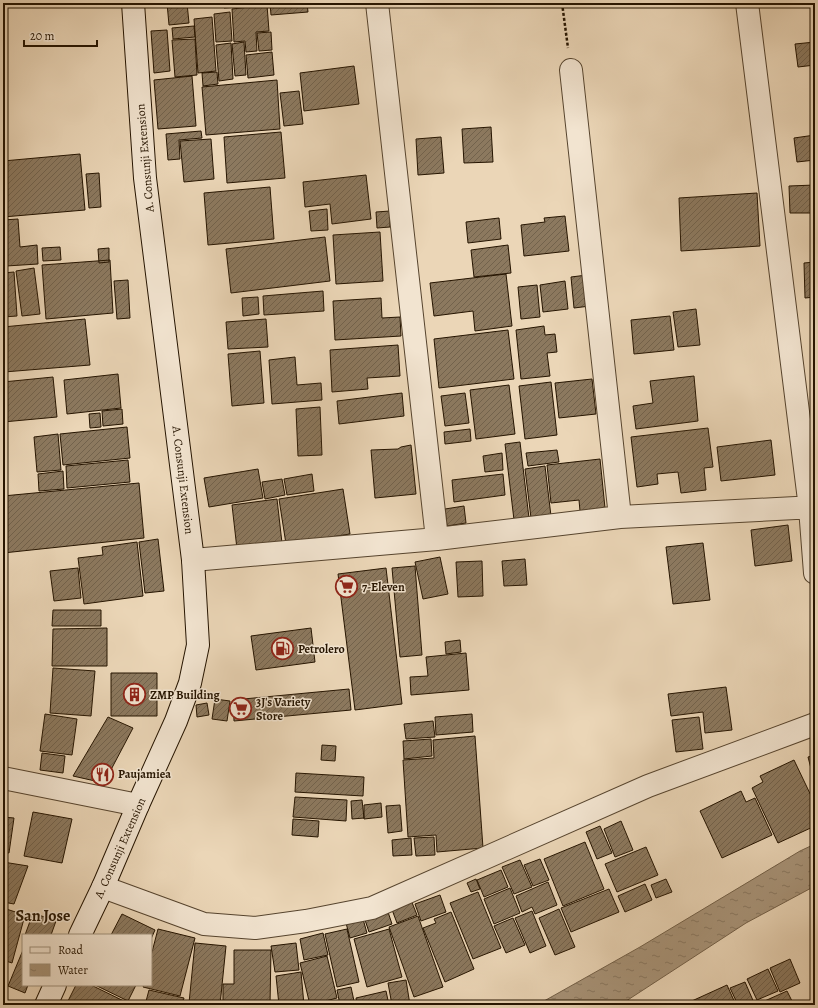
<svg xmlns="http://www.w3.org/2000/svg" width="818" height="1008" font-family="Alegreya,serif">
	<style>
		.water { fill: url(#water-ripples); stroke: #746149 }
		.building { fill: url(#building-hatch); stroke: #251400 }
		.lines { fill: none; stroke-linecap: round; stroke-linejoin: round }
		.street-casing { stroke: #56442e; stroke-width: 24 }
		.secondary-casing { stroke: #251400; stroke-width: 24 }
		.path { stroke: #251400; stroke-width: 2.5; stroke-dasharray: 3 2; stroke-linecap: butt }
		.street { stroke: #f2e4d0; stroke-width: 22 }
		.secondary { stroke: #f2e4d0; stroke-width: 22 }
		.labels { text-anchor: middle; stroke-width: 3; stroke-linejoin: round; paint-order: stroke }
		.street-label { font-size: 12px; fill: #251400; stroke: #f2e4d0 }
		.poi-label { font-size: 12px; font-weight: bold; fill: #251400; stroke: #f2e4d0; text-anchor: start }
		.district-label { font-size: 16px; font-weight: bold; fill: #251400; stroke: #f2e4d0 }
	</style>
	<defs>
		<pattern id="water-ripples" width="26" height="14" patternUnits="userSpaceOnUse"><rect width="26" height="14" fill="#a89479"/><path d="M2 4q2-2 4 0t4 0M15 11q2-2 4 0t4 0" fill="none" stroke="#897861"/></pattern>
		<pattern id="building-hatch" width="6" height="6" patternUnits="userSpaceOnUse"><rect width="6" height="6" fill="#8c795f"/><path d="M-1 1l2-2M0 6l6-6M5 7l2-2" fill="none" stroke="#72624c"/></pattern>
	</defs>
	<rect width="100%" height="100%" fill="#ebd6b7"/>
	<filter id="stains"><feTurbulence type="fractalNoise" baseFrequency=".005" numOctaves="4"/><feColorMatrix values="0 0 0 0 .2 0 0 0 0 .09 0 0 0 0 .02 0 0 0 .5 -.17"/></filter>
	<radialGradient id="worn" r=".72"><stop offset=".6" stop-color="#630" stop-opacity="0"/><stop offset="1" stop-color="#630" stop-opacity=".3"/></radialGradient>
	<!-- water -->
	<path class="water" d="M815,844V886L746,923L620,1005H537L640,947L800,851Z"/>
	<!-- building -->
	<path class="building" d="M167,3H187L189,23L169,25Z
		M224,3H266V5L224,8Z
		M270,3H307L308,12L271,15Z
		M267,5L269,31L256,32L257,51L246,52L245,41L234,42L232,9Z
		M230,12L232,41L216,42L214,14Z
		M212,17L216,71L198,73L194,19Z
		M194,26L195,37L173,39L172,28Z
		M167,30L170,71L154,73L151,31Z
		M271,32L272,50L259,51L257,33Z
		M195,39L197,75L175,77L172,40Z
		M244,42L246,75L235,76L232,44Z
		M815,42V65L798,67L795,44Z
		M231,43L233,79L219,81L216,45Z
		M272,52L274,75L248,78L246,55Z
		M354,66L359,104L304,111L300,73Z
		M217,72L218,84L203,86L202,73Z
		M192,76L196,126L158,129L154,80Z
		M277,80L280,129L206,135L202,87Z
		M299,91L303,124L284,126L280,93Z
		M491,127L493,162L464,163L462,129Z
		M201,131L202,138L179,140L180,159L168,160L166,134Z
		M281,132L285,178L227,183L224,137Z
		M815,135V160L797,162L794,138Z
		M441,137L444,173L418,175L416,139Z
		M211,139L214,179L184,182L180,141Z
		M80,154L85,210L3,217V161Z
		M99,173L101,207L89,208L86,174Z
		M366,175L371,219L332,224L330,204L305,207L303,182Z
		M815,185V213H790L789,186Z
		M270,187L274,239L208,245L204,193Z
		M757,193L760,246L681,251L679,198Z
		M327,209L328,230L311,231L309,211Z
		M390,211V227L377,228L376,212Z
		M565,216L569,251L524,256L521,225L545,222L544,218Z
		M499,218L501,239L468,243L466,222Z
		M18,219L20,247L37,245L38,264L6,266L3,220Z
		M380,232L383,281L336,284L333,235Z
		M325,237L330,281L231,293L226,249Z
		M508,245L511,273L474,277L471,250Z
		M60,247L61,260L43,261L42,248Z
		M109,248V262L99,263L98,249Z
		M110,260L113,313L46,319L42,265Z
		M815,262V297L805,298L804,263Z
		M34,268L40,314L22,316L16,271Z
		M14,272L17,316L3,317V273Z
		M506,274L512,326L475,331L473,311L434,316L430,283Z
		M587,275L590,306L574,308L571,277Z
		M128,280L130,318L117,319L114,281Z
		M565,281L568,309L543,312L540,285Z
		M537,285L540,317L521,319L518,287Z
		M323,291L324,311L264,315L263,296Z
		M258,297L259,314L243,316L242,298Z
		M381,298L382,318L400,317L401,336L335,340L333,301Z
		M696,309L700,345L678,347L673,312Z
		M670,316L674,350L634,354L631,320Z
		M85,319L90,365L4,372L3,360V327Z
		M266,319L268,347L228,349L226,322Z
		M544,326L545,335L555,334L557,352L547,353L550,376L521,379L516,330Z
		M508,330L514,379L439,388L434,339Z
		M398,345L400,376L367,378L368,389L332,392L330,350Z
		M260,351L264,403L232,406L228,354Z
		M813,356H815V384H813Z
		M295,357L297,385L321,383L322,400L272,404L269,360Z
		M118,374L121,408L67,414L64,380Z
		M694,376L698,421L636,429L633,406L653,403L650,381Z
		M53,377L57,417L3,422V382Z
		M592,379L596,414L559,418L555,383Z
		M551,382L557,435L525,439L519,386Z
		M509,385L515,434L476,439L470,390Z
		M402,393L404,416L339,424L337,401Z
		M465,393L469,423L445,426L441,396Z
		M320,407L322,455L298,456L296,409Z
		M122,409L123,424L103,426L102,411Z
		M100,413L101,427L90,428L89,414Z
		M127,427L130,458L63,465L60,434Z
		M708,428L713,467L704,468L706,490L681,493L678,472L657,474L658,484L637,487L631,437Z
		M470,429L471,441L445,444L444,432Z
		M58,434L61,470L37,472L34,437Z
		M771,440L775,475L721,481L717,447Z
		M520,442L529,518L514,520L505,444Z
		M411,445L416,494L375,498L371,450L398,449L401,447Z
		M557,450L559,462L528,466L526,453Z
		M502,453L503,470L485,472L483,456Z
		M600,459L605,508L580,511L579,500L551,503L547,465Z
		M128,460L130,482L67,488L66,466Z
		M545,466L551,516L531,518L525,469Z
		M258,469L263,498L209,507L204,478Z
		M63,471L64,489L39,491L38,474Z
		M312,474L314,491L287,495L284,479Z
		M503,474L505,495L454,502L452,480Z
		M282,479L285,495L265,499L262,482Z
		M139,483L144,538L3,553V496Z
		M343,489L350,534L286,544L279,499Z
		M277,499L282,543L237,549L232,505Z
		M464,506L466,523L447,526L445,509Z
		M788,525L792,561L755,566L751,530Z
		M158,539L164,591L145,593L139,542Z
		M137,542L143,596L84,604L78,558L103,555L102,547Z
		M703,543L710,600L673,604L666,547Z
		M440,557L448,594L423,599L415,562Z
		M525,559L527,585L504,586L502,561Z
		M482,561L483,596L458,597L456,562Z
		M415,566L422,655L400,657L392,568Z
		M78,568L81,598L54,601L50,571Z
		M386,568L402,704L355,710L338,574Z
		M53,610H101V626H52Z
		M107,628V666H52L53,629Z
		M311,628L315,662L256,670L251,636Z
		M460,640L461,652L446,654L445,642Z
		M466,653L469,690L411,695L410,677L428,676L426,657Z
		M53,668L95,671L91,716L50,713Z
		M111,673H157V716H111Z
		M726,687L732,730L705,733L703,712L671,716L668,694Z
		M349,689L351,710L234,721L233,700Z
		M215,699L230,701L227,721L212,719Z
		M207,703L209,715L197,717L196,705Z
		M45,714L77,719L72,755L40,751Z
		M472,714L473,732L436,735L435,717Z
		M108,717L133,728L104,783L73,776Z
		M699,717L703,749L676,752L672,720Z
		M433,721L435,737L406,739L404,724Z
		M475,736L483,848L437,852L436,835L408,837L403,760L434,758L433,740Z
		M431,739L432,756L404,759L403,741Z
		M322,745L336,746L335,761L321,760Z
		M42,753L65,756L63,773L40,770Z
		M815,755V784L808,757Z
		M794,760L815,804V826L778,843L752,788L763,782L760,776Z
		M296,773L364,777L363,796L295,792Z
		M741,791L746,802L755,798L772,835L722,858L700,811Z
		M295,797L347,800L346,821L293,817Z
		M362,800L364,818L352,819L351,801Z
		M381,803L382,817L364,819V805Z
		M400,805L402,831L388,833L386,806Z
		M33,812L72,819L62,863L24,856Z
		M3,817L14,818L9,853L3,852Z
		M293,819L319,821L318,837L292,835Z
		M621,821L633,850L615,857L604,829Z
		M600,826L612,853L597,859L586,832Z
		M434,837L435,855L416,856L414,838Z
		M411,838L412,855L393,856L392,840Z
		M585,842L604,889L563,906L544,859Z
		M646,847L658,875L617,892L605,864Z
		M540,859L549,880L533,886L524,865Z
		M520,860L532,887L514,894L502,867Z
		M3,862L28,866L14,904L3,902Z
		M501,870L508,887L484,897L477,880Z
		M476,879L480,889L471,892L467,883Z
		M666,879L672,892L656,898L651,885Z
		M548,882L557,905L535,914L532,907L522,912L516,896Z
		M645,884L652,900L625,912L618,896Z
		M510,888L520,913L494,924L484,899Z
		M609,889L619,912L571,932L561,908Z
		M478,892L501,948L473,959L450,903Z
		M440,895L446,912L421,921L415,904Z
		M411,900L417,915L397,923L391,907Z
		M386,906L392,924L369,932L363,914Z
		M3,908L25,915L12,963L3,960Z
		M559,909L575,947L555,955L539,918Z
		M532,911L546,946L530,953L515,918Z
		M451,912L474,969L445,982L423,928L436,923L434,919Z
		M33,913L56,921L51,935H25Z
		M122,914L155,930L151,939V935H111Z
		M418,916L443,987L414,997L389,927Z
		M513,918L525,945L506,953L494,926Z
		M363,919L367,933L350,938L346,923Z
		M158,929L195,938L180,996L143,987L144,985H151V956Z
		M347,929L359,982L337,987L325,934Z
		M389,929L402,977L367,987L354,939Z
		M323,933L328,955L304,960L300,939Z
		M195,943L226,946L220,1005L189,1003Z
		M296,943L299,970L275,972L271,946Z
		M23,950V985H28L25,993L8,986Z
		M234,950H271L270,1005H223V984H234Z
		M327,956L337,998L310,1005L300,963Z
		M790,959L800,983L780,992L770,968Z
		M768,969L778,991L757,1000L747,979Z
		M301,972L304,1005H279L276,976Z
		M406,980L410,1005H392L388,983Z
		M745,982L755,1005H738L730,988Z
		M76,985H91L132,1005H66Z
		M95,985H136L128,1001Z
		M727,985L736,1005H683Z
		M351,987L354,1001L340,1005L337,990Z
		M149,990L184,998L182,1005H145Z
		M386,991L389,1005H357L356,998Z
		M787,991L794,1005H758V1004Z"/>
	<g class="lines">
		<defs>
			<path id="street" d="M377,3L437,539
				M747,3L810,508L815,573
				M571,70L620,517
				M193,560L437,539L620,517L815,507
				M3,778L138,805
				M103,887L204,924L255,928L306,921L372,908L648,786L815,724"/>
			<path id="secondary" d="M80,935L103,887L138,805L176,721L190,683L198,645L193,560L145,178L133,3
				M46,1005L55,985"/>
		</defs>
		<!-- street casing -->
		<use href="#street" class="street-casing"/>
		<!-- secondary casing -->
		<use href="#secondary" class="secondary-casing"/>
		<!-- path -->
		<path class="path" d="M562,3L568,48"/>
		<!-- street -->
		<use href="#street" class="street"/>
		<!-- secondary -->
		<use href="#secondary" class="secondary"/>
	</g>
	<!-- icons -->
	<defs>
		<symbol id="supermarket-ring" viewBox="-11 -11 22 22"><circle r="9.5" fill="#f2e4d0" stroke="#8f2418" stroke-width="1.5"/><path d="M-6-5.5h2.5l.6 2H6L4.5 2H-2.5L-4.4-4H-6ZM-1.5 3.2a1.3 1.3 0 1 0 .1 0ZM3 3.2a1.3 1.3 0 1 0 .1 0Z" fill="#8f2418"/></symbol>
		<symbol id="fuel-ring" viewBox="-11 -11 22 22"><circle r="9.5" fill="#f2e4d0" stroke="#8f2418" stroke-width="1.5"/><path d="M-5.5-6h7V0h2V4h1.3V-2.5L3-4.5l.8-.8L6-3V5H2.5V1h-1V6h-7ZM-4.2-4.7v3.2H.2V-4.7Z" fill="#8f2418"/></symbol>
		<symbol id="building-ring" viewBox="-11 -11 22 22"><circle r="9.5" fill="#f2e4d0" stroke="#8f2418" stroke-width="1.5"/><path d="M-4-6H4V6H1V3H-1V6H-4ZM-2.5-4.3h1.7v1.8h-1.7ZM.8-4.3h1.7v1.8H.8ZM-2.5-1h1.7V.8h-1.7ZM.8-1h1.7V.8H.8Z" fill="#8f2418"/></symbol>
		<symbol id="restaurant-ring" viewBox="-11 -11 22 22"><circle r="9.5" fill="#f2e4d0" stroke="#8f2418" stroke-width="1.5"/><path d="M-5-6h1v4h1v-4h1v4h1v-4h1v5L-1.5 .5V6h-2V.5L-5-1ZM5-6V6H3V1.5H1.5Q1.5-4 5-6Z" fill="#8f2418"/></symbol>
	</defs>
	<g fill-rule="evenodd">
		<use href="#supermarket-ring" x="334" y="574" width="25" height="25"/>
		<use href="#fuel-ring" x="270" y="636" width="25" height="25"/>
		<use href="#building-ring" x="122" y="682" width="25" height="25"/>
		<use href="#supermarket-ring" x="228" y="696" width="25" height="25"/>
		<use href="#restaurant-ring" x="90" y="762" width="25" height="25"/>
	</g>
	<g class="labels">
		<!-- street labels -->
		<g class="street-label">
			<text transform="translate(145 158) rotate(-95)" y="4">A. Consunji Extension</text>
			<text transform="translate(183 480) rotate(83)" y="4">A. Consunji Extension</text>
			<text transform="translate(120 848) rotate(-66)" y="4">A. Consunji Extension</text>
		</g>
		<!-- poi labels -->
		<g class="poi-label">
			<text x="362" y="591">7-Eleven</text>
			<text x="298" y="653">Petrolero</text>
			<text x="150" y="699">ZMP Building</text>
			<text x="256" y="706">3J's Variety<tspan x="256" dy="14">Store</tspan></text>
			<text x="118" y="778">Paujamiea</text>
		</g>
		<!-- district labels -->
		<g class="district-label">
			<text x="43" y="921">San Jose</text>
		</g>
	</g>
	<!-- margin -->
	<rect width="818" height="1008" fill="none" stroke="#ebd6b7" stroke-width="16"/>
	<rect x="4" y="4" width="810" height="1000" fill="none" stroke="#251400" stroke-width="2"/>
	<rect x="8" y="8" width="802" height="992" fill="none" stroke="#251400"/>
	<!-- legend -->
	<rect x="22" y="934" width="130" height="52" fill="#f2e4d0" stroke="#a0917d"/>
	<rect x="30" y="947" width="20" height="6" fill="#f2e4d0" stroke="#a0917d"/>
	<text x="58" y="954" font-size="12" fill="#251400">Road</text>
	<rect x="30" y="964" width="20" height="12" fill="url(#water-ripples)" stroke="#a0917d"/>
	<text x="58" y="974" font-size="12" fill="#251400">Water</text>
	<!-- scale -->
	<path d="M24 40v6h73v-6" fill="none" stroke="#251400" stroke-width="2"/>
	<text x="30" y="40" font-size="12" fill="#251400" stroke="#f2e4d0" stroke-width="3" paint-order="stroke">20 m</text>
	<rect width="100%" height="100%" filter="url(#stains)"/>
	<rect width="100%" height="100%" fill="url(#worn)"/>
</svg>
